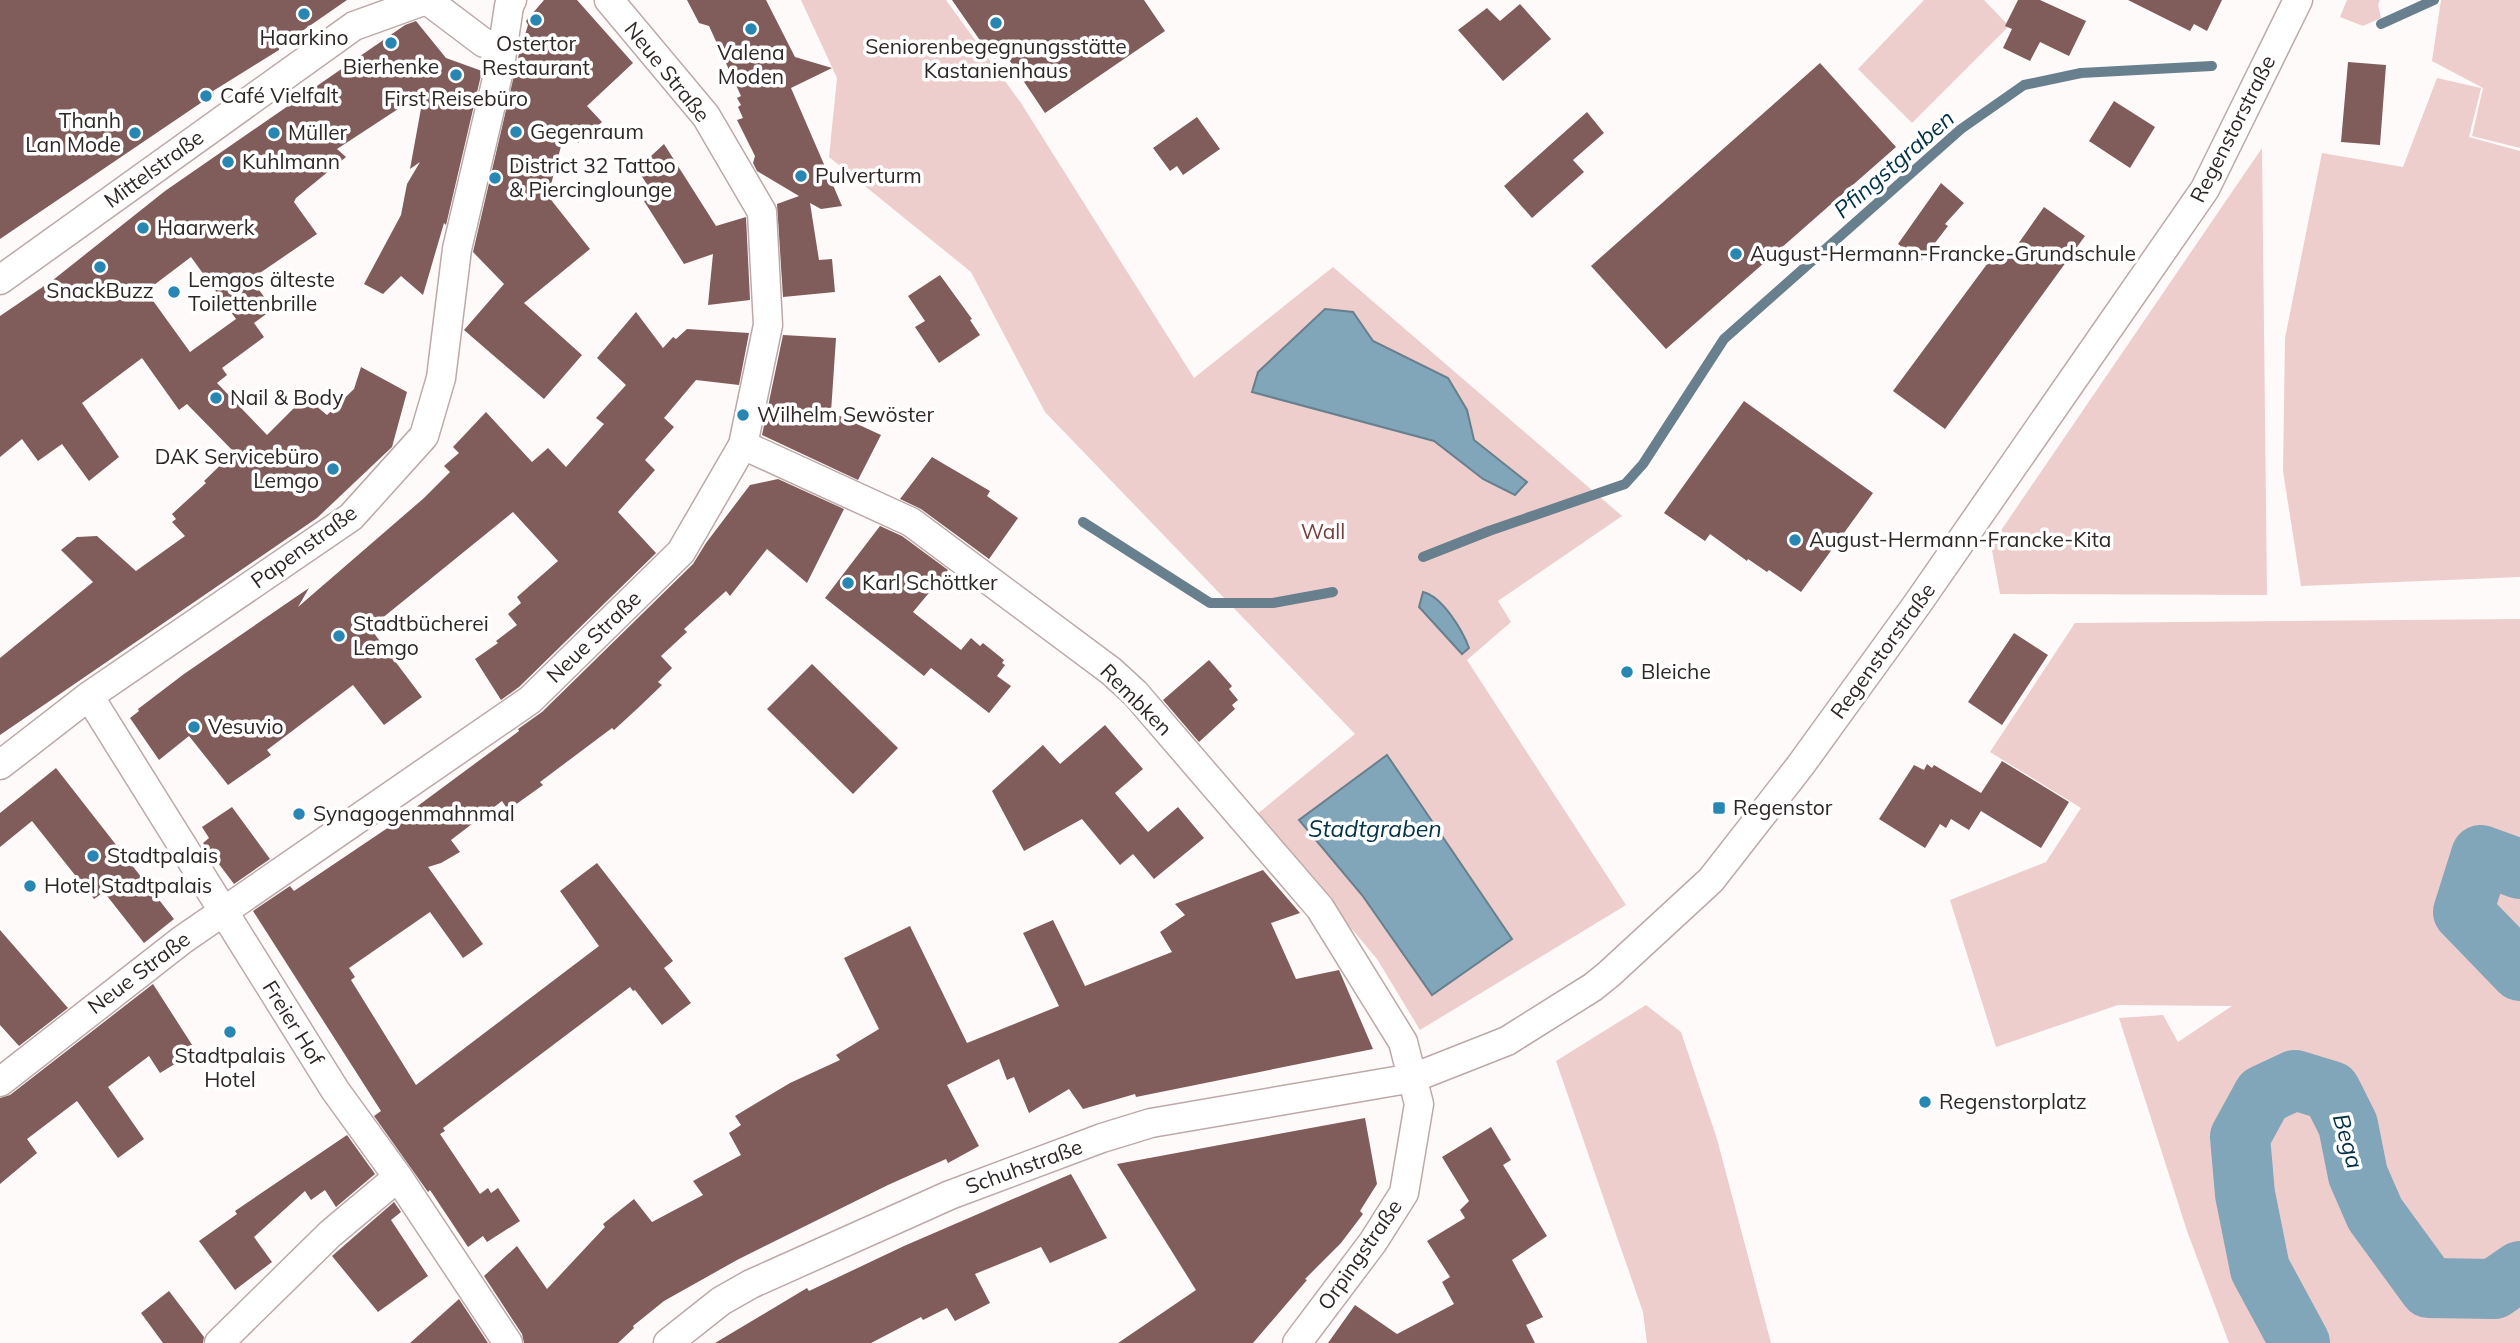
<svg xmlns="http://www.w3.org/2000/svg" width="2520" height="1343" font-family="Mulish,sans-serif">
	<style>
		.green { fill: #edcecc; fill-rule: evenodd }
		.water { fill: #81a5b9; stroke: #687f8d; stroke-width: 2 }
		.lines { fill: none; stroke-linecap: round; stroke-linejoin: round }
		.stream { stroke: #687f8d; stroke-width: 10 }
		.river { stroke: #81a5b9; stroke-width: 60 }
		.building { fill: #805c5a; fill-rule: evenodd }
		.street-casing { stroke: #bca9a8; stroke-width: 31 }
		.street { stroke: #fff; stroke-width: 28 }
		.poi-dot { fill: #2786b2; stroke: #fff; stroke-width: 2.5 }
		.labels { text-anchor: middle; stroke-width: 7; stroke-linejoin: round; paint-order: stroke }
		.poi-label { font-size: 21px; fill: #2e2726; stroke: #fff; text-anchor: start }
		.street-label { font-size: 21px; fill: #2e2726; stroke: #fff }
		.park-label { font-size: 21px; fill: #763e3c; stroke: #fff }
		.water-label { font-size: 23px; font-style: italic; fill: #003146; stroke: #fff }
	</style>
	<rect width="100%" height="100%" fill="#fefafa"/>
	<!-- green -->
	<path class="green" d="M801,0H946L1021,103L1194,378L1333,267L1622,516L1498,601L1511,622L1467,660L1626,905L1420,1030L1377,959L1256,815L1355,734L1045,412L971,272L829,157L837,78ZM1353,312L1373,341L1467,410L1474,440L1526,482L1483,479L1434,441L1252,392ZM1423,593L1432,594L1463,654L1420,607ZM1386,755H1387L1512,938L1362,895L1299,821Z
		M1924,0H1984L2009,26L1912,123L1858,69Z
		M2347,0H2380L2378,5L2381,18L2363,26L2340,17Z
		M2441,0H2520V148L2472,136L2483,88L2432,61Z
		M2437,78L2481,88L2469,137L2520,151V577L2301,586L2283,471L2285,338L2322,153L2403,167Z
		M2262,148L2267,595L2000,594L1991,545Z
		M2520,619V1343H2229L2187,1231L2119,1018L2163,1015L2178,1042L2232,1006L2118,1005L1996,1047L1950,900L2046,862L2081,808L1990,752L2075,623Z
		M1646,1005L1681,1032L1717,1139L1771,1343H1647L1643,1312L1556,1061Z"/>
	<!-- water -->
	<path class="water" d="M1325,309L1353,312L1373,341L1448,378L1467,410L1474,440L1527,482L1515,495L1483,479L1434,441L1252,392L1258,372Z
		M1423,592C1442,596 1463,631 1469,648L1462,654L1419,607Z
		M1387,755L1512,939L1432,995L1362,895L1299,820Z"/>
	<g class="lines">
		<!-- stream -->
		<path class="stream" d="M2381,24L2434,0
			M1083,522L1210,603H1273L1333,592
			M1423,557L1489,531L1625,484L1643,464L1724,339L1961,129L2024,85L2081,73L2212,66"/>
		<!-- river -->
		<path class="river" d="M2520,869L2481,855L2463,912L2520,971
			M2300,1343L2260,1269L2245,1194L2240,1137L2263,1095L2295,1080L2331,1091L2348,1125L2358,1175L2375,1214L2429,1288L2494,1289L2520,1271"/>
	</g>
	<!-- building -->
	<path class="building" d="M0,0H347L279,47V50L213,91L214,94L0,239Z
		M544,0H577L633,63L587,106L602,122L578,143L566,127L548,196L590,249L524,303L582,355L544,399L464,330L504,284L473,252L519,54L528,25L526,21Z
		M687,0H766L795,57L832,68L791,88L842,206L821,209L810,203L819,260L832,259L835,292L783,297L777,204L799,196L757,171L753,163L755,156L737,120L743,118L738,107L741,105L737,98L741,96L709,26L699,23Z
		M952,0H1144L1165,31L1045,113L997,42L986,49Z
		M2018,0H2040L2086,21L2069,56L2040,42L2030,61L2003,48L2012,29L2005,26Z
		M2128,0H2222L2207,31L2194,24L2190,31Z
		M1520,4L1551,39L1503,81L1458,30L1487,8L1500,21Z
		M416,21L446,58L482,71L446,225L444,223L423,295L401,276L383,294L364,284L401,215L407,184L420,162L410,169L424,92L337,149L346,157L296,198L294,202L317,234L251,279L273,309L254,323L264,337L222,368L227,375L217,383L267,435L305,397L327,415L354,389L361,367L407,392L392,447L317,518L0,735V658L93,582L61,550L77,537L97,536L136,571L185,536L172,522L176,519L172,514L206,483L204,481L234,452L187,404L179,410L142,358L82,403L119,457L89,481L62,444L38,461L22,439L0,457V316L53,280L165,191L405,25ZM191,257L236,319L190,352L146,291Z
		M2348,62L2386,65L2380,145L2341,142Z
		M1820,63L1896,147L1666,349L1591,266Z
		M2114,101L2155,127L2130,168L2089,141Z
		M1587,112L1604,133L1573,160L1584,172L1532,218L1504,186Z
		M1197,117L1220,149L1183,175L1177,166L1170,171L1153,148Z
		M664,144L716,226L746,217L750,300L708,305L713,254L684,264L644,201L654,195L637,169Z
		M1941,183L1964,203L1945,224L1948,226L1921,261L1898,244Z
		M2044,207L2085,236L1945,429L1893,391L1993,256L2004,264Z
		M940,275L972,319L970,320L980,335L939,363L915,327L925,321L908,296Z
		M636,312L663,348L673,337L676,339L687,329L749,333L739,385L696,380L664,418L674,427L645,460L655,470L618,512L656,553L519,687L501,700L475,659L498,643L496,641L517,625L508,614L521,603L517,597L558,561L513,512L370,628L422,697L384,725L353,685L267,750L271,755L228,785L189,736L159,760L130,718L139,711L138,709L184,674L309,588L298,607L424,498L450,472L444,466L459,453L453,447L486,412L532,462L548,448L566,467L604,424L596,418L626,385L597,358Z
		M783,335L836,338L831,412L881,435L858,480L762,435Z
		M1744,401L1873,493L1801,592L1769,570L1767,572L1748,559L1747,561L1710,534L1705,541L1664,513Z
		M932,457L990,491L987,496L1018,518L989,559L921,509L900,499Z
		M778,479L844,509L807,583L767,549L730,596L726,591L684,629L687,632L661,656L672,668L658,682L662,685L638,708L614,730L612,728L540,782L543,785L508,810L502,801L451,840L460,852L441,863L428,867L483,944L463,958L430,912L349,968L355,977L351,980L416,1085L599,946L560,891L597,863L673,961L664,968L691,1003L662,1025L635,990L633,991L630,987L443,1128L445,1131L440,1134L480,1194L488,1188L491,1193L498,1188L520,1221L487,1242L483,1236L468,1247L430,1190L428,1192L374,1116L381,1111L253,911L290,886L294,891L392,825L519,731L518,729L542,712L693,564L706,543L750,485Z
		M880,526L902,536L948,570L913,612L961,650L971,638L980,646L983,643L1004,660L1002,663L1005,665L997,676L1011,686L989,713L931,668L924,676L825,598Z
		M2014,633L2048,655L2002,725L1968,702Z
		M1209,660L1232,686L1229,689L1238,700L1232,705L1235,709L1199,742L1163,700Z
		M812,664L898,748L853,794L767,709Z
		M1105,725L1143,769L1115,793L1148,832L1178,807L1204,838L1154,879L1133,854L1120,865L1082,819L1024,851L992,791L1043,745L1060,764Z
		M2002,761L2069,802L2041,848L1981,811L1969,830L1951,819L1946,828L1940,824L1925,848L1879,819L1914,765L1924,770L1927,764L1932,768L1934,765L1981,793Z
		M56,768L174,919L144,943L104,892L94,899L32,821L0,847V813Z
		M232,807L270,859L234,884L203,843L209,838L202,827Z
		M1263,870L1300,913L1271,923L1296,979L1339,970L1373,1049L1136,1097L1135,1094L1083,1109L1069,1089L1029,1113L1014,1077L1007,1080L999,1059L947,1085L979,1146L948,1163L946,1159L888,1185L737,1260L664,1301L633,1326L634,1328L618,1343H524L522,1334L484,1276L517,1246L547,1289L605,1227L603,1224L634,1199L652,1222L703,1195L693,1181L741,1155L729,1133L741,1125L735,1116L790,1083L840,1060L836,1055L879,1029L844,958L910,926L967,1043L1059,1006L1023,933L1053,920L1085,986L1172,952L1160,932L1185,915L1175,904Z
		M0,930L68,1008L19,1046L0,1025Z
		M153,984L196,1051L160,1073L149,1056L108,1087L144,1139L118,1158L77,1101L27,1139L37,1153L0,1184V1098L10,1095Z
		M1365,1118L1377,1184L1360,1211L1363,1214L1341,1243L1305,1279L1307,1280L1253,1343H1118L1196,1290L1117,1164Z
		M1491,1127L1511,1160L1503,1165L1547,1236L1512,1260L1543,1317L1526,1325L1535,1343H1328L1355,1305L1397,1334L1454,1304L1442,1282L1450,1277L1427,1241L1465,1218L1460,1210L1469,1201L1442,1157Z
		M347,1135L375,1174L336,1207L325,1190L311,1200L305,1191L254,1237L272,1262L235,1290L199,1241L237,1214L235,1211Z
		M1071,1174L1107,1238L1050,1263L1041,1247L975,1274L990,1303L955,1321L947,1308L923,1320L921,1317L871,1343H715L807,1288L809,1291L904,1246Z
		M394,1202L401,1212L391,1220L428,1276L378,1312L332,1256Z
		M169,1291L204,1337L203,1343H163L141,1313Z
		M459,1299L488,1343H410Z"/>
	<g class="lines">
		<defs>
			<path id="street" d="M427,0L484,43L504,47
				M0,280L354,26L426,0
				M743,445L911,522L1111,671L1135,693L1320,908L1403,1042L1419,1104L1404,1193L1373,1242L1297,1343
				M89,696L335,1090L398,1177L508,1343
				M0,765L89,696L351,517L424,436L441,378L457,249L500,66L509,6L512,0
				M0,1082L182,940L530,700L681,552L743,445L768,325L762,212L706,116L609,0
				M219,1343L330,1234L398,1177
				M668,1343L721,1301L751,1284L950,1195L1102,1138L1151,1123L1413,1078L1507,1041L1593,987L1609,974L1711,880L1800,766L1918,603L2205,189L2298,0"/>
		</defs>
		<!-- street casing -->
		<use href="#street" class="street-casing"/>
		<!-- street -->
		<use href="#street" class="street"/>
	</g>
	<!-- markers -->
	<g class="poi-dot">
		<circle cx="304" cy="14" r="7"/>
		<circle cx="536" cy="20" r="7"/>
		<circle cx="996" cy="23" r="7"/>
		<circle cx="751" cy="29" r="7"/>
		<circle cx="391" cy="43" r="7"/>
		<circle cx="456" cy="75" r="7"/>
		<circle cx="206" cy="96" r="7"/>
		<circle cx="516" cy="132" r="7"/>
		<circle cx="135" cy="133" r="7"/>
		<circle cx="274" cy="133" r="7"/>
		<circle cx="228" cy="162" r="7"/>
		<circle cx="801" cy="176" r="7"/>
		<circle cx="495" cy="178" r="7"/>
		<circle cx="143" cy="228" r="7"/>
		<circle cx="1736" cy="254" r="7"/>
		<circle cx="100" cy="267" r="7"/>
		<circle cx="174" cy="292" r="7"/>
		<circle cx="216" cy="398" r="7"/>
		<circle cx="743" cy="415" r="7"/>
		<circle cx="333" cy="469" r="7"/>
		<circle cx="1795" cy="540" r="7"/>
		<circle cx="848" cy="583" r="7"/>
		<circle cx="339" cy="636" r="7"/>
		<circle cx="1627" cy="672" r="7"/>
		<circle cx="194" cy="727" r="7"/>
		<rect x="1712" y="801" width="14" height="14" rx="3.5"/>
		<circle cx="299" cy="814" r="7"/>
		<circle cx="93" cy="856" r="7"/>
		<circle cx="30" cy="886" r="7"/>
		<circle cx="230" cy="1032" r="7"/>
		<circle cx="1925" cy="1102" r="7"/>
	</g>
	<g class="labels">
		<!-- poi labels -->
		<g class="poi-label">
			<text x="304" y="45" text-anchor="middle">Haarkino</text>
			<text x="536" y="51" text-anchor="middle">Ostertor<tspan x="536" dy="24">Restaurant</tspan></text>
			<text x="996" y="54" text-anchor="middle">Seniorenbegegnungsstätte<tspan x="996" dy="24">Kastanienhaus</tspan></text>
			<text x="751" y="60" text-anchor="middle">Valena<tspan x="751" dy="24">Moden</tspan></text>
			<text x="391" y="74" text-anchor="middle">Bierhenke</text>
			<text x="220" y="103">Café Vielfalt</text>
			<text x="456" y="106" text-anchor="middle">First Reisebüro</text>
			<text x="121" y="128" text-anchor="end">Thanh<tspan x="121" dy="24">Lan Mode</tspan></text>
			<text x="530" y="139">Gegenraum</text>
			<text x="288" y="140">Müller</text>
			<text x="242" y="169">Kuhlmann</text>
			<text x="509" y="173">District 32 Tattoo<tspan x="509" dy="24">&amp; Piercinglounge</tspan></text>
			<text x="815" y="183">Pulverturm</text>
			<text x="157" y="235">Haarwerk</text>
			<text x="1750" y="261">August-Hermann-Francke-Grundschule</text>
			<text x="188" y="287">Lemgos älteste<tspan x="188" dy="24">Toilettenbrille</tspan></text>
			<text x="100" y="298" text-anchor="middle">SnackBuzz</text>
			<text x="230" y="405">Nail &amp; Body</text>
			<text x="757" y="422">Wilhelm Sewöster</text>
			<text x="319" y="464" text-anchor="end">DAK Servicebüro<tspan x="319" dy="24">Lemgo</tspan></text>
			<text x="1809" y="547">August-Hermann-Francke-Kita</text>
			<text x="862" y="590">Karl Schöttker</text>
			<text x="353" y="631">Stadtbücherei<tspan x="353" dy="24">Lemgo</tspan></text>
			<text x="1641" y="679">Bleiche</text>
			<text x="208" y="734">Vesuvio</text>
			<text x="1733" y="815">Regenstor</text>
			<text x="313" y="821">Synagogenmahnmal</text>
			<text x="107" y="863">Stadtpalais</text>
			<text x="44" y="893">Hotel Stadtpalais</text>
			<text x="230" y="1063" text-anchor="middle">Stadtpalais<tspan x="230" dy="24">Hotel</tspan></text>
			<text x="1939" y="1109">Regenstorplatz</text>
		</g>
		<!-- street labels -->
		<g class="street-label">
			<text transform="translate(667 72) rotate(51)" y="7">Neue Straße</text>
			<text transform="translate(2233 129) rotate(-63)" y="7">Regenstorstraße</text>
			<text transform="translate(154 169) rotate(-36)" y="7">Mittelstraße</text>
			<text transform="translate(304 547) rotate(-36)" y="7">Papenstraße</text>
			<text transform="translate(594 637) rotate(-44)" y="7">Neue Straße</text>
			<text transform="translate(1883 651) rotate(-54)" y="7">Regenstorstraße</text>
			<text transform="translate(1136 700) rotate(45)" y="7">Rembken</text>
			<text transform="translate(139 973) rotate(-37)" y="7">Neue Straße</text>
			<text transform="translate(293 1023) rotate(58)" y="7">Freier Hof</text>
			<text transform="translate(1024 1167) rotate(-20)" y="7">Schuhstraße</text>
			<text transform="translate(1360 1255) rotate(-55)" y="7">Orpingstraße</text>
		</g>
		<!-- park labels -->
		<g class="park-label">
			<text x="1323" y="539">Wall</text>
		</g>
		<!-- water labels -->
		<g class="water-label">
			<text transform="translate(1894 164) rotate(-41)" y="8">Pfingstgraben</text>
			<text x="1375" y="837">Stadtgraben</text>
			<text transform="translate(2348 1141) rotate(74)" y="8">Bega</text>
		</g>
	</g>
</svg>
